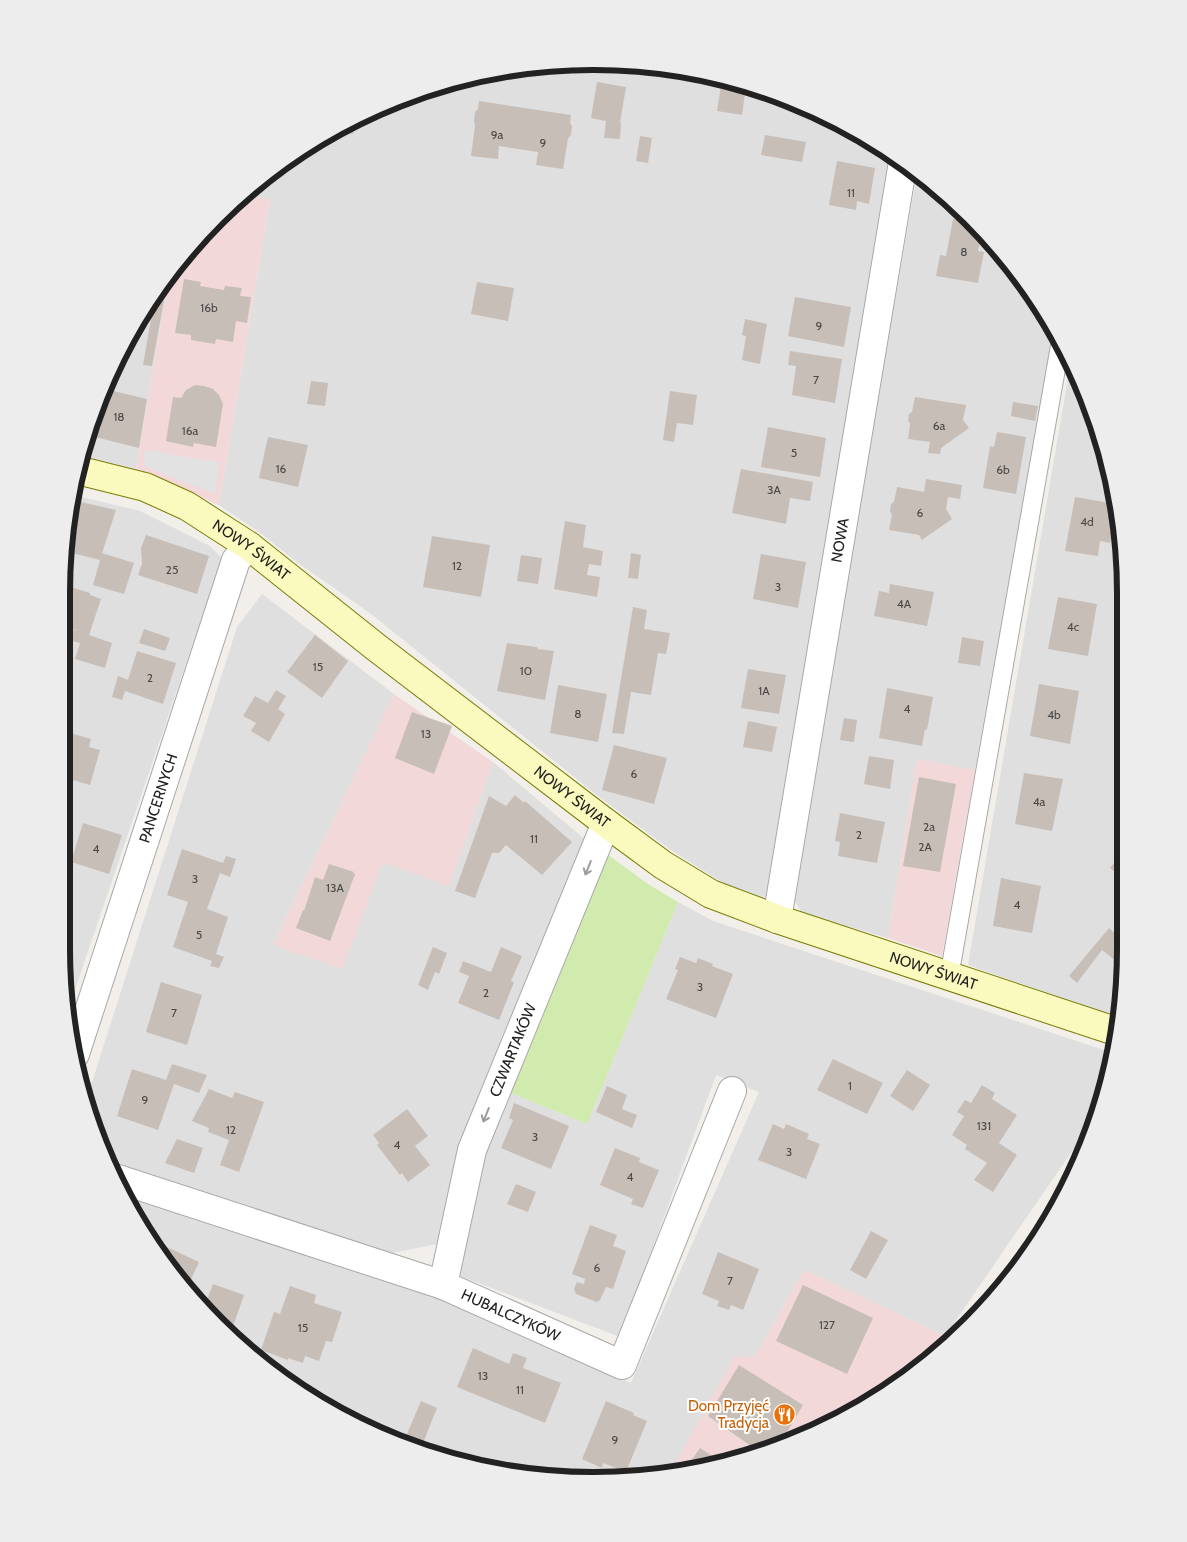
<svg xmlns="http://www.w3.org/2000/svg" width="1187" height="1542" font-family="Cabin,sans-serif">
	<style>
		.residential { fill: #e0dfdf }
		.commercial { fill: #f2d8d9 }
		.grass { fill: #d1ebaf }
		.parking { fill: #e2e2e2 }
		.building { fill: #c7beb8 }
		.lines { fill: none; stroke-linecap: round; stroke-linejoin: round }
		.lane-casing { stroke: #a9a9a9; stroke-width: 20 }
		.street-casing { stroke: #a9a9a9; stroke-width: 30 }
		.secondary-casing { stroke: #787d04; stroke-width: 30 }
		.lane { stroke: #fff; stroke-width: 18 }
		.street { stroke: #fff; stroke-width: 28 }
		.secondary { stroke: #faf9be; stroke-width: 28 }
		.oneway { stroke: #9c9c9c }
		.labels { text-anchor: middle; stroke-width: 4; stroke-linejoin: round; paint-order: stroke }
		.number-label { font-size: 12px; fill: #4b4948 }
		.street-label { font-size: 15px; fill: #222; stroke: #fff }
		.food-label { font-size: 15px; fill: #c56008; stroke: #fff; text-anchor: end }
		.rim { fill: none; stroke: #222; stroke-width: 6 }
	</style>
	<rect width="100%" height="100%" fill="#f2eee9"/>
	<!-- residential -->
	<path class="residential" d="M594,61L698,72L797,102L894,155L770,891L763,899L756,898L725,884L671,850L598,796L371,614L297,562L259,532L219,505L270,200L241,195L298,151L390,102L490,71Z
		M917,174L970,217L1036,298L1054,334L975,770L917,760L888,938L802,913L792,897Z
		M170,271L136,469L80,455L116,358Z
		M1070,366L1097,422L1121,524V1019L968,965Z
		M73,495L140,511L210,546L222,558L69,1007L61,948L62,559Z
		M262,594L394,694L273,945L383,861L449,885L493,762L588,842L438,1244L386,1254L113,1167L86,1101L237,627Z
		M678,902L713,921L1113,1053L1099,1112L945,1336L804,1270L755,1357L671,1471L628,1480H558L456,1463L328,1410L217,1325L133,1215L125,1197L438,1298L631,1383L759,1092L716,1075L620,1337L460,1276L480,1164L508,1092L587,1124Z"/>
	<!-- commercial -->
	<path class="commercial" d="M241,195L270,199L219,505L136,469L170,271Z
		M394,694L493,762L449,886L383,862L342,969L273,945Z
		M917,759L975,770L942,956L888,938Z
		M804,1270L945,1336L931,1357L889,1391L764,1453L671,1471L735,1356L755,1357Z"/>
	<!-- grass -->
	<path class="grass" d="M604,852L648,884L678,902L587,1124L508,1092Z"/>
	<!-- parking -->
	<path class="parking" d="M145,450L219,462L215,494L144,466Z"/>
	<!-- building -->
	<path class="building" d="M722,79L746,86L742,115L717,111Z
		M597,82L626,87L620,123H621L620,139L604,138L606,121L591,118Z
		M479,101L571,115L570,123L572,126L571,135L568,138L563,169L536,165L538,152L499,146L498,159L471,156L475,125L474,121L475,112L478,109Z
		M355,121L353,134L335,131Z
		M765,135L806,142L802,162L761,155Z
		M640,136L652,138L648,163L636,161Z
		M837,161L875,168L869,204L857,201L856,210L829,205Z
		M953,219L975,223L982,232L978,251L984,252L978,283L936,276L940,255L946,256Z
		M184,279L201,282L200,286L224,290L225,286L242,288L240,296L251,297L247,323L236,321L233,342L216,339L215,344L191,340V335L175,333Z
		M477,282L514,288L508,321L471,314Z
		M795,297L851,307L844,347L788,336Z
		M153,298L164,300L152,366L143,365L151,319L142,317Z
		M745,319L767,324L760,364L742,360L746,336L742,335Z
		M790,351L842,359L835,403L792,395L796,366L788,365Z
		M311,381L328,383L325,406L307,404Z
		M195,385L204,386L213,389L219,395L223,404L216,447L194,443L193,447L166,441L173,397L181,398L186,390Z
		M105,389L147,399L139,448L87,435Z
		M670,391L697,395L693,425L677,423L674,442L663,440Z
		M915,397L966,405L963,420L969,428L941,448L940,454L928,453L930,442L908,439L910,424L908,421L909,414L912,412Z
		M1013,402L1038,406L1035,421L1011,416Z
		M768,427L826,438L820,477L761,467Z
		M997,432L1026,437L1016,494L983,488L990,446L994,447Z
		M268,437L308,445L298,487L259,478Z
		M741,469L813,482L810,501L790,498L786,524L732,513Z
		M926,479L962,485L960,499L948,497L946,509L952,519L922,540L919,535L889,530L892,515L890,511L891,504L894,502L897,487L924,492Z
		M1075,497L1116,504L1110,543L1100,541L1098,556L1065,551Z
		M72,500L116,510L102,553L134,563L124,594L93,585L100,560L64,551Z
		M565,521L586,525L583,547L603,551L601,566L589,564L587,575L600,577L597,597L554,589Z
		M146,535L209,556L197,594L138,575L142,564L141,548Z
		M432,536L490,545L481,597L423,587Z
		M631,553L641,555L638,579L628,578Z
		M761,554L806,562L798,608L753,599Z
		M521,555L542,558L538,584L517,581Z
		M890,584L934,592L927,626L874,616L879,591L889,593Z
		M67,586L90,593V595L101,599L89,635L112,643L105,668L75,659L80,643L69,640L72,630L78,631L62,626V601Z
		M1058,597L1097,604L1088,656L1048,649Z
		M633,607L647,610L644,629L670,633L666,654L658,653L651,695L631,692L624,734L612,733Z
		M144,629L170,638L165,651L139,643Z
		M315,635L348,661L322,698L287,672Z
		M962,637L984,641L980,666L958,663Z
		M507,643L537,647L538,649L554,651L545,700L497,691Z
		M137,651L176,663L163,704L125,691L122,700L112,697L118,676L128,680Z
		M748,669L786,675L779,714L741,708Z
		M1039,684L1079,691L1070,744L1030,736Z
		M558,685L607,694L598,742L550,733Z
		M887,688L933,697L927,730L925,729L922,746L879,738Z
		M276,690L286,696L278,709L285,714L269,742L251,731L256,723L243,716L255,696L268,703Z
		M412,712L452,726L434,774L395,758Z
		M844,718L857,720L854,742L840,740Z
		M748,721L777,727L772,752L743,747Z
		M67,732L91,739L89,747L100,750L90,785L62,777V740L65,741Z
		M614,745L667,758L654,804L602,790Z
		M869,756L894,760L890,789L864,784Z
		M1024,773L1063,779L1052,831L1015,824Z
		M919,777L956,784L940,872L903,866Z
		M515,795L524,803L525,801L572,842L542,875L506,845L499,853H492L475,898L455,891L489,796L506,806Z
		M840,813L885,822L877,863L838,856L840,842L835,841Z
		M83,823L122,835L109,874L71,862Z
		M182,849L223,863L226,856L236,859L230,877L220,873L207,909L228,917L216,954L224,957L219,968L210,966L212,961L173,947L188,902L167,895Z
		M1121,854V877L1110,868Z
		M329,864L354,872L353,873L355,874L330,941L296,928L303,910L304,911L315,877L323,880Z
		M1001,878L1041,886L1032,933L993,926Z
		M1109,928L1121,939V965L1102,950L1077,983L1069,976Z
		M433,947L447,953L439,974L435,972L428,990L418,985Z
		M501,947L522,956L511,981L514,982L499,1020L458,1003L469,976L459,972L463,961L491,972Z
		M62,951L70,953L64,972Z
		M680,957L696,963L698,958L713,964L712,966L733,974L716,1018L666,999L678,970L675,969Z
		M161,982L202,995L187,1045L146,1032Z
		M833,1059L883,1083L867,1114L817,1090Z
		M172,1064L207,1075L199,1093L174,1084L158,1130L117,1116L132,1069L166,1080Z
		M907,1070L930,1085L913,1111L890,1096Z
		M982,1085L995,1093L992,1099L1017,1115L999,1143L1017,1155L993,1192L974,1180L987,1163L965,1149L967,1145L952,1135L964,1116L957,1112L965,1100L971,1103Z
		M607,1086L627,1095L622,1109L637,1115L632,1128L596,1112Z
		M209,1089L232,1098L235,1092L264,1102L239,1172L220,1165L229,1140L208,1132L209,1128L192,1121Z
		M514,1103L569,1126L551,1169L501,1148L513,1120L509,1118Z
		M407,1109L428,1136L415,1146L430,1165L408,1182L402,1173L400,1175L377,1145L379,1143L373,1135Z
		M773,1124L784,1129L786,1124L809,1134L807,1139L820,1144L806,1179L758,1160Z
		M177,1139L203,1148L194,1173L165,1163Z
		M615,1148L640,1158L639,1162L659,1170L643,1208L631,1204L633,1199L600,1185Z
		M516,1184L536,1192L528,1212L507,1204Z
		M590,1225L617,1235L613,1246L626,1251L613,1289L606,1287L600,1300L597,1302L576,1294L574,1289L577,1282L584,1284L585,1279L572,1274Z
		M871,1231L888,1240L866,1279L850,1270Z
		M152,1240L199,1262L188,1286L169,1262Z
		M718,1252L759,1269L743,1310L731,1305L729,1310L717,1306L719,1301L702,1294Z
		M213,1284L244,1295L230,1335L217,1325L204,1308Z
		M803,1285L873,1318L847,1374L776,1341Z
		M290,1286L316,1295L314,1303L342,1312L332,1342L326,1341L319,1361L305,1356L303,1363L288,1358V1360L261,1350L274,1312L280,1314Z
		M473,1348L509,1364L513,1353L527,1358L523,1368L561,1383L545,1423L457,1387Z
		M739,1365L803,1405L787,1432L795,1437L761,1453L708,1416Z
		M421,1401L437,1408L421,1448L404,1441Z
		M606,1401L634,1413L633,1415L647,1421L626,1472L603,1463L602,1468L582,1459Z
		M700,1448L717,1459L715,1462L686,1468Z"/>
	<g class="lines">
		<defs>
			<path id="lane" d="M949,977L1060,346"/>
			<g id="street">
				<path id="s1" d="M777,919L903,162"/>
				<path id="s2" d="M75,1054L236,560L249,546"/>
				<path id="s3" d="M118,1179L443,1285L622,1365L732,1091"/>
				<path id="s4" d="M443,1285L472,1150L606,823"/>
			</g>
			<g id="secondary">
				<path id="s5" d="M77,470L145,487L187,506L249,546L377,648L606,823L663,865L711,894L777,919L1118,1032"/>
			</g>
		</defs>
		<!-- lane casing -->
		<use href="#lane" class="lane-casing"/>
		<!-- street casing -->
		<use href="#street" class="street-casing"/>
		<!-- secondary casing -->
		<use href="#secondary" class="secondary-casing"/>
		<!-- lane -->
		<use href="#lane" class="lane"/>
		<!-- street -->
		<use href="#street" class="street"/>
		<!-- secondary -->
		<use href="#secondary" class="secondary"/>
	</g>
	<!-- one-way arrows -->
	<defs><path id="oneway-shaft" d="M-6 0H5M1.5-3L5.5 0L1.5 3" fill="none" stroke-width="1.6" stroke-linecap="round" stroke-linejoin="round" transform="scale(1.25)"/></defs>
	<g class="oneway">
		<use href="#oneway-shaft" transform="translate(588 868) rotate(112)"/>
		<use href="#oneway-shaft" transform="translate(486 1115) rotate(112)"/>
	</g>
	<!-- icons -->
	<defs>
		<symbol id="restaurant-disc" viewBox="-11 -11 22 22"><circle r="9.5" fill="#e8710a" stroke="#fff"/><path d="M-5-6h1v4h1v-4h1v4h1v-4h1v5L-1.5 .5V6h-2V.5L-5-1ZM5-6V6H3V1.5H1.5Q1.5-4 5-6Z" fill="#fff"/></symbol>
	</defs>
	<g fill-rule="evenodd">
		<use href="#restaurant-disc" x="772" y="1402" width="25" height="25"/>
	</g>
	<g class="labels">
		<!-- number labels -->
		<g class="number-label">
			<text x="497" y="139">9a</text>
			<text x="543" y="147">9</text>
			<text x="851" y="197">11</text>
			<text x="964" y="256">8</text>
			<text x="209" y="312">16b</text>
			<text x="819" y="330">9</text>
			<text x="816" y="384">7</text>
			<text x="119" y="421">18</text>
			<text x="939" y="430">6a</text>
			<text x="190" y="435">16a</text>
			<text x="794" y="457">5</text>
			<text x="281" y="473">16</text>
			<text x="1003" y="474">6b</text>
			<text x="774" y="494">3A</text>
			<text x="920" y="517">6</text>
			<text x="1087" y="526">4d</text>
			<text x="457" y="570">12</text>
			<text x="172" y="574">25</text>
			<text x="778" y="591">3</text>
			<text x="904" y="608">4A</text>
			<text x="1073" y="631">4c</text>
			<text x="318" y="671">15</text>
			<text x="526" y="675">10</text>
			<text x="150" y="682">2</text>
			<text x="764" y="695">1A</text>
			<text x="907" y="713">4</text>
			<text x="578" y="718">8</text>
			<text x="1054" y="719">4b</text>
			<text x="426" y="738">13</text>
			<text x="634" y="778">6</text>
			<text x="1039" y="806">4a</text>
			<text x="929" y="831">2a</text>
			<text x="859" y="839">2</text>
			<text x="534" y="843">11</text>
			<text x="925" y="851">2A</text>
			<text x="96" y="853">4</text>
			<text x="195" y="883">3</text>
			<text x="335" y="892">13A</text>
			<text x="1017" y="909">4</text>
			<text x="199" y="939">5</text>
			<text x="700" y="991">3</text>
			<text x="486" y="997">2</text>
			<text x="174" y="1017">7</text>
			<text x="850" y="1090">1</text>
			<text x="145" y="1104">9</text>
			<text x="984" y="1130">131</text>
			<text x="231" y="1134">12</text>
			<text x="535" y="1141">3</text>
			<text x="397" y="1149">4</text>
			<text x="789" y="1156">3</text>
			<text x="630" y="1181">4</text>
			<text x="597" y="1272">6</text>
			<text x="730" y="1285">7</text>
			<text x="827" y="1329">127</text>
			<text x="303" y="1332">15</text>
			<text x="483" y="1380">13</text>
			<text x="520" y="1394">11</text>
			<text x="615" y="1444">9</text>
		</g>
		<!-- street labels -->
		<g class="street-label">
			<text dy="5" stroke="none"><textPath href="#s1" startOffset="384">NOWA</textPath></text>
			<text dy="5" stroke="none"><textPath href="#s5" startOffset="194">NOWY ŚWIAT</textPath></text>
			<text dy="5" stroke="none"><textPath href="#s5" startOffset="599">NOWY ŚWIAT</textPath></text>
			<text dy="5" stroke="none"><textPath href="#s2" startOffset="269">PANCERNYCH</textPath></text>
			<text dy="5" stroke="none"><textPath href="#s5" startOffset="1004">NOWY ŚWIAT</textPath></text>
			<text dy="5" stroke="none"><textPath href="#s4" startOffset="246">CZWARTAKÓW</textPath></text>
			<text dy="5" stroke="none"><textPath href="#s3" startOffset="416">HUBALCZYKÓW</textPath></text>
		</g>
		<!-- food labels -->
		<g class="food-label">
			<text x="769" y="1411">Dom Przyjęć<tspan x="769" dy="17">Tradycja</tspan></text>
		</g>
	</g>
	<!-- crop -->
	<path d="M0 0H1187V1542H0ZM593 70H594A523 523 0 0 1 1117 593V949A523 523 0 0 1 594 1472H593A523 523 0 0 1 70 949V593A523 523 0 0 1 593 70Z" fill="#ededed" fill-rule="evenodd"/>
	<path class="rim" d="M593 70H594A523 523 0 0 1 1117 593V949A523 523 0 0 1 594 1472H593A523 523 0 0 1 70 949V593A523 523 0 0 1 593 70Z"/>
</svg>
